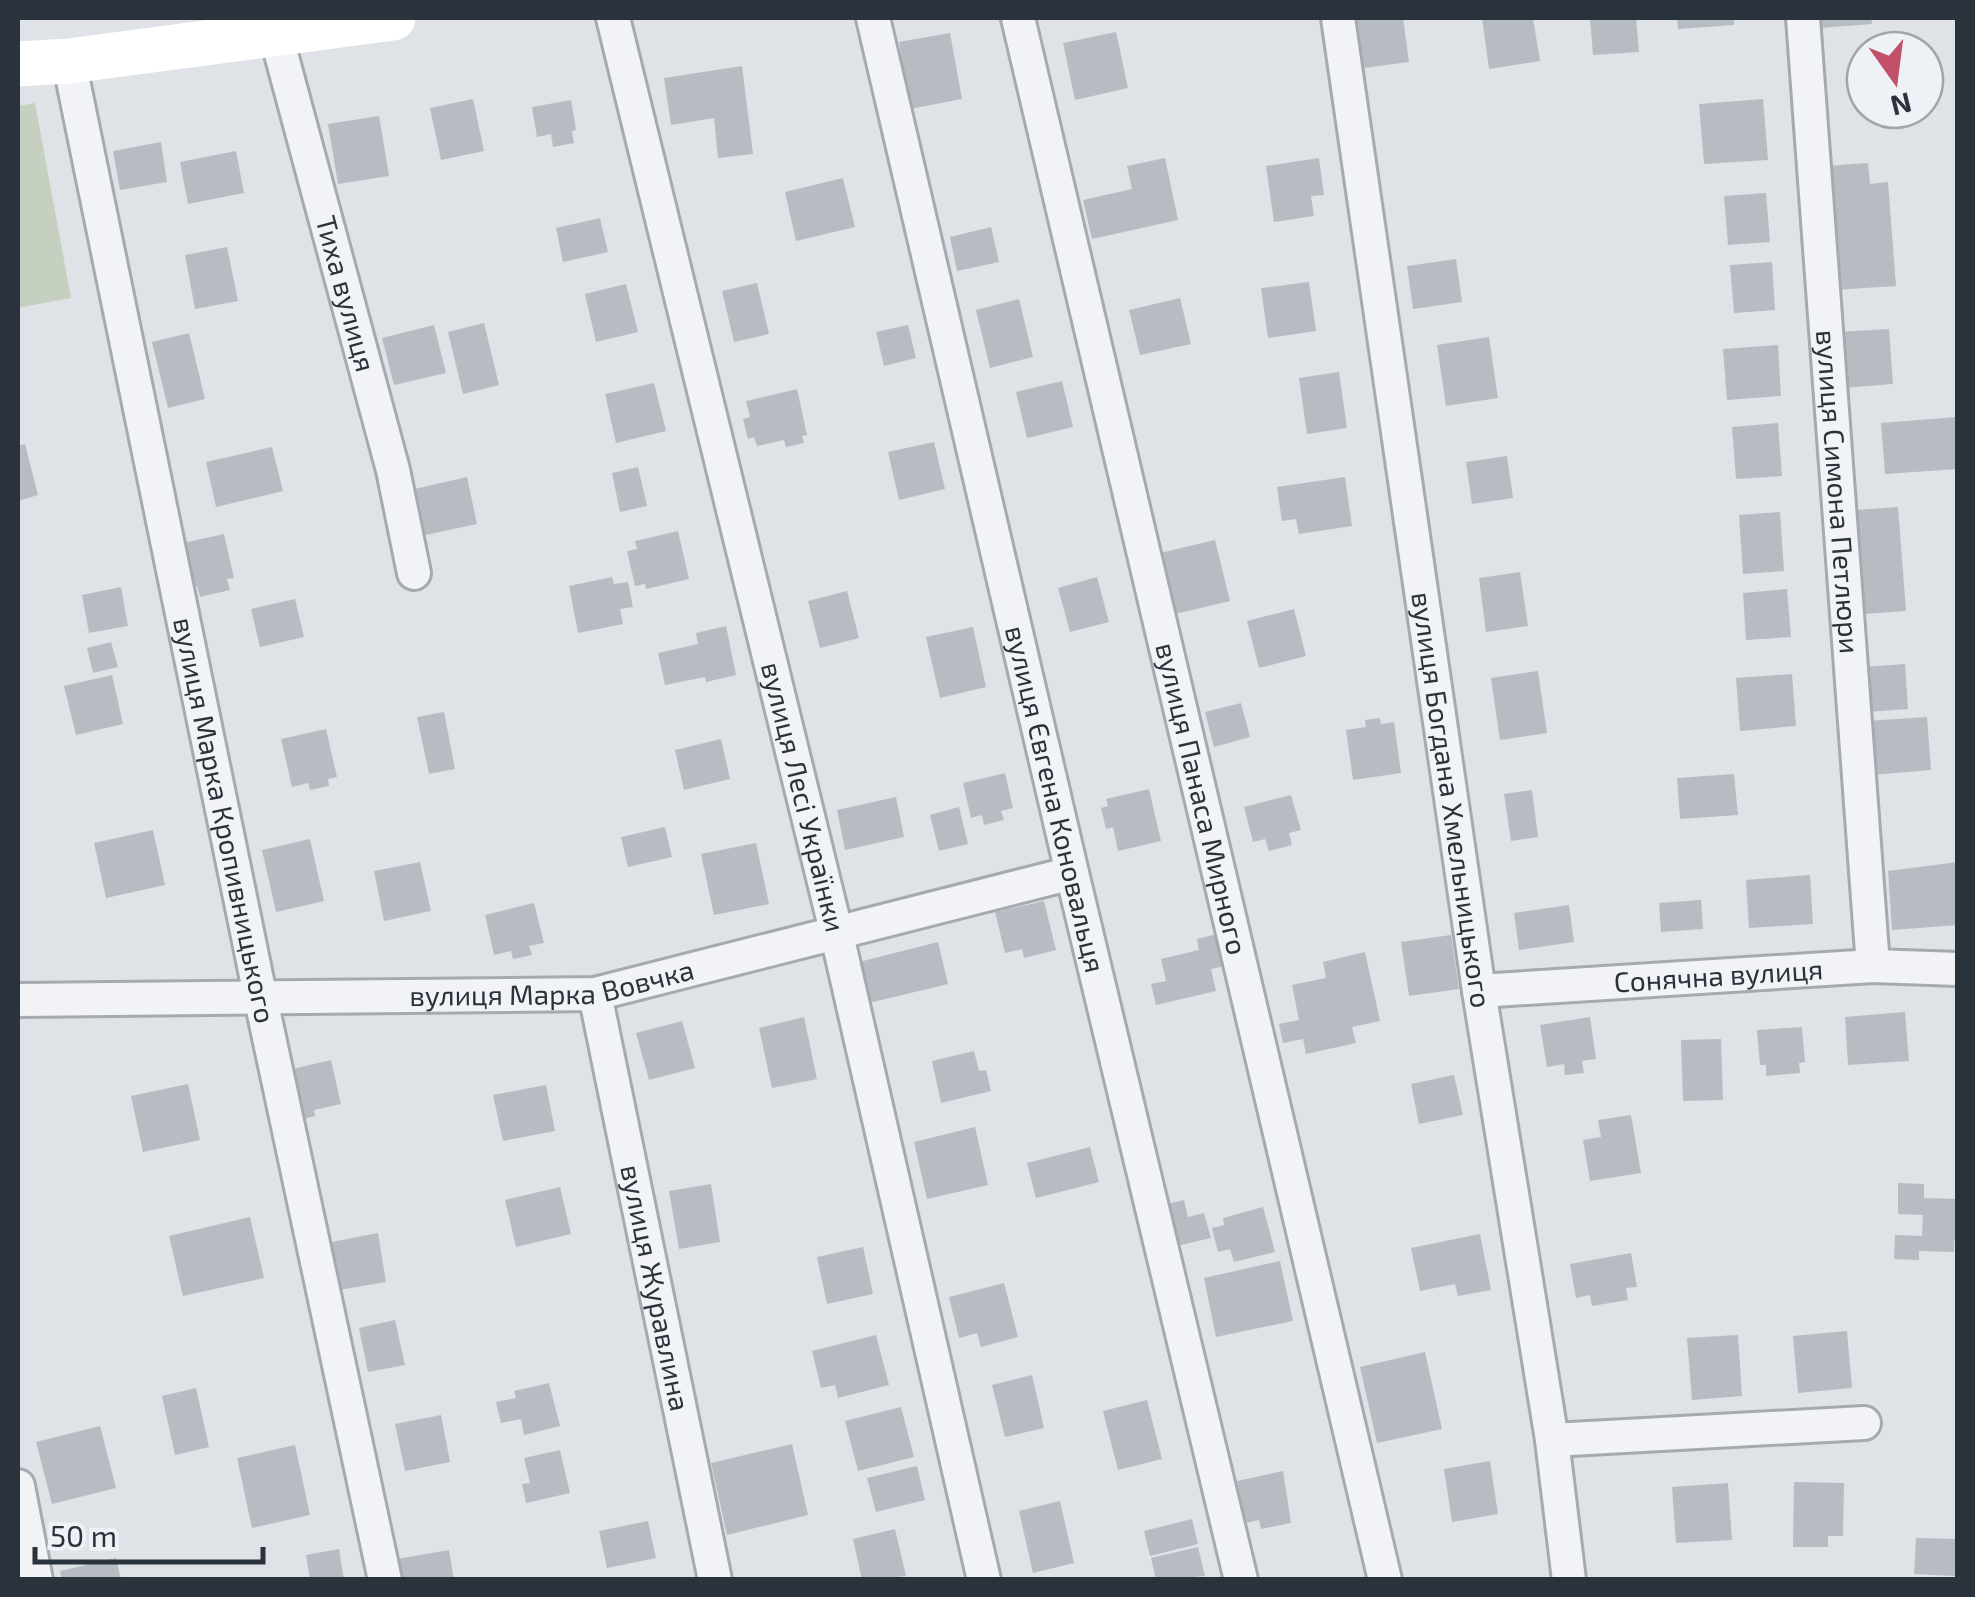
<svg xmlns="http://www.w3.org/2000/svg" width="1975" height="1597" font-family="'Exo 2',sans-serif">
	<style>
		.grass { fill: #c6d0c1 }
		.building { fill: #b7bcc3 }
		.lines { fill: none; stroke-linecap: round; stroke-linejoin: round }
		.street-casing { stroke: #a5aab0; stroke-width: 38 }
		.street { stroke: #f1f3f6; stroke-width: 32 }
		.secondary { stroke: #fff; stroke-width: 45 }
		.labels { text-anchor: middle; stroke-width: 8; stroke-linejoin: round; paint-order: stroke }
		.street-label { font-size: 28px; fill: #2a323c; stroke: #eef1f5 }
	</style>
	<rect width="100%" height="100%" fill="#dfe3e7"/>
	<!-- grass -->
	<path class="grass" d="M35,103L71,298L18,308V106Z"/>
	<!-- building -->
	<path class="building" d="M1357,18H1403L1409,62L1364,68Z
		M1482,18H1533L1540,61L1489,69Z
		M1590,18H1636L1639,52L1593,55Z
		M1677,18H1734V25L1678,29Z
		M1820,18H1871L1872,24L1820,28Z
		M1116,32L1128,88L1075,100L1063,43Z
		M950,33L962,99L910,109L899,42Z
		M742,66L753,154L718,158L714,118L671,125L664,78Z
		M473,99L484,151L441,160L430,108Z
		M1763,99L1768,160L1704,164L1699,104Z
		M571,100L576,130L572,131L574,143L553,147L551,134L537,137L532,107Z
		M379,116L389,176L338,184L328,124Z
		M161,142L167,182L120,190L113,151Z
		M236,151L244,193L188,204L180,162Z
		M1165,158L1178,220L1092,239L1083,200L1132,189L1127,166Z
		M1319,158L1324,195L1311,196L1314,216L1274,222L1266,166Z
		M1868,163L1870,184L1888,182L1896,286L1834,290L1825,166Z
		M843,178L855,227L796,241L785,192Z
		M1766,193L1770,242L1728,245L1724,196Z
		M600,218L608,252L563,262L556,228Z
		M991,227L999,262L957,271L950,237Z
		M227,247L238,301L195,309L185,255Z
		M1456,259L1462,302L1413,309L1407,266Z
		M1772,262L1775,310L1734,313L1730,265Z
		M1309,282L1316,331L1268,338L1261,288Z
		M757,283L769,334L734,342L722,291Z
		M626,284L638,332L596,342L585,294Z
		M1180,298L1191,344L1140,355L1129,310Z
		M1019,299L1033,357L990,368L976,310Z
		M484,323L499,385L463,394L448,332Z
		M434,325L446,373L394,385L382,338Z
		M908,325L916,358L884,366L876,332Z
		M1889,329L1893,384L1843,388L1839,332Z
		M189,333L205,399L168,408L152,342Z
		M1489,337L1498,398L1446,406L1437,345Z
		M1778,345L1781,396L1727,400L1723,349Z
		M1339,372L1347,428L1307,434L1299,378Z
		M1062,381L1073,427L1027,438L1016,392Z
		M654,383L666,431L616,443L605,394Z
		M797,389L807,435L802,436L804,443L786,447L784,440L757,446L754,437L748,439L743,419L750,417L746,401Z
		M1956,417L1958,469L1885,474L1881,423Z
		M1778,423L1782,476L1736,479L1732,427Z
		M934,442L945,489L899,500L888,452Z
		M25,444L38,495L18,501V446Z
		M272,447L283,491L216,507L206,462Z
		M1507,456L1513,498L1472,504L1466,462Z
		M638,467L647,506L620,512L612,473Z
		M467,477L477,524L416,537L406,491Z
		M1345,477L1352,526L1299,534L1296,519L1282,521L1277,487Z
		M1898,507L1906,611L1864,614L1856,510Z
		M1780,512L1784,571L1743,574L1739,515Z
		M678,531L689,579L646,589L645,584L635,586L627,551L637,549L635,541Z
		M224,534L234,578L227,579L230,590L200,597L197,586L185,589L174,545Z
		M1215,540L1230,601L1175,614L1160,553Z
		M1520,572L1528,626L1486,632L1479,578Z
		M612,577L614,584L628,582L633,607L620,609L623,624L578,633L569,586Z
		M1097,577L1109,622L1070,632L1058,588Z
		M121,587L128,626L89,633L82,595Z
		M1787,589L1791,637L1746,640L1743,593Z
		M847,591L859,638L820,648L808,601Z
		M295,599L304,637L260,647L251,609Z
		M1294,609L1306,656L1259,668L1247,621Z
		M726,626L736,675L706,682L705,677L665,685L658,653L698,644L696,633Z
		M973,627L986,687L940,698L926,637Z
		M111,642L118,667L93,673L87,648Z
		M1905,664L1908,709L1867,712L1863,667Z
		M1538,671L1547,733L1500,740L1491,678Z
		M1792,674L1796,726L1740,731L1736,678Z
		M112,675L123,724L76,735L64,686Z
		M1241,703L1250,737L1214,747L1205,712Z
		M444,712L455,769L429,774L417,717Z
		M1927,717L1931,770L1870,775L1866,721Z
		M1380,718L1381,724L1394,722L1401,773L1353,780L1346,730L1366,727L1365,720Z
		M326,729L337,777L328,779L329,786L310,790L308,783L292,787L281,739Z
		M721,739L730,779L684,790L675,750Z
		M1005,773L1013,808L1001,811L1004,820L984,825L982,815L971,818L963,783Z
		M1734,774L1738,815L1680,819L1677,778Z
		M1149,789L1161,841L1118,851L1113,827L1106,829L1101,808L1108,806L1106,799Z
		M1532,790L1538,837L1511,841L1504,794Z
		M1291,795L1301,830L1289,833L1292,845L1269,851L1265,839L1253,842L1244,807Z
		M896,797L904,837L845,850L837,810Z
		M959,807L968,844L939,851L930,815Z
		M665,827L672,857L628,867L621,837Z
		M153,830L165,885L106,898L94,843Z
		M310,839L324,901L276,912L262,850Z
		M756,843L769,904L714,915L701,854Z
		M420,862L431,911L384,921L374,871Z
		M1958,862V925L1892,930L1888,871Z
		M1810,875L1813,924L1749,928L1746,880Z
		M1701,900L1703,929L1661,932L1659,903Z
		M1044,901L1056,950L1024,958L1022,949L1005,953L995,912Z
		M534,903L544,943L529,946L532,955L513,959L511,951L494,955L485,915Z
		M1569,905L1574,942L1519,950L1514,913Z
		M1222,933L1229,965L1211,969L1216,991L1156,1005L1151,984L1166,981L1161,959L1199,950L1197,939Z
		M1451,935L1459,989L1409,996L1401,942Z
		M938,942L948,984L869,1003L859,962Z
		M1365,952L1380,1021L1352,1027L1356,1043L1306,1054L1303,1039L1283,1043L1279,1024L1299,1020L1292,985L1326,978L1323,962Z
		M1905,1012L1909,1061L1848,1065L1845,1017Z
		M804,1017L817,1079L772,1088L759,1028Z
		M1590,1017L1596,1059L1582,1061L1584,1073L1565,1075L1564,1064L1547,1067L1540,1025Z
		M682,1021L695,1068L649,1080L636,1033Z
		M1802,1027L1805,1062L1799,1063L1800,1073L1766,1076V1065H1760L1757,1030Z
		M1721,1039L1723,1100L1683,1101L1681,1040Z
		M974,1051L979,1071L986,1070L991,1091L941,1103L932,1061Z
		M331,1060L341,1104L314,1110L315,1116L292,1122L280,1072Z
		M1454,1075L1463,1115L1419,1124L1411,1084Z
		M188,1084L200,1140L143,1152L131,1096Z
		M546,1085L555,1131L503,1141L493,1095Z
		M1631,1115L1641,1173L1590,1181L1583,1140L1601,1137L1598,1120Z
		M975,1127L988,1185L927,1199L914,1142Z
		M1090,1147L1099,1182L1036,1198L1027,1163Z
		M1898,1183L1924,1184V1198L1958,1199V1241H1954V1252L1919,1251V1260L1894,1259L1895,1235L1922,1236L1923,1215L1898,1214Z
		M711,1184L720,1242L679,1249L669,1191Z
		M560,1187L571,1234L516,1247L505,1200Z
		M1184,1200L1188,1217L1204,1213L1211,1238L1164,1249L1154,1207Z
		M1263,1207L1275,1252L1234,1262L1230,1249L1218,1252L1212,1228L1224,1225L1223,1218Z
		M250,1217L264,1278L183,1296L169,1236Z
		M378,1233L386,1282L339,1290L334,1259L319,1262L316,1245Z
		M1480,1234L1491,1290L1458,1296L1455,1284L1420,1291L1411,1248Z
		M863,1247L873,1294L827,1304L817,1257Z
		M1631,1253L1637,1287L1626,1288L1628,1300L1592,1306L1590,1295L1576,1298L1570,1264Z
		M1280,1261L1293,1321L1216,1337L1204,1278Z
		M1004,1283L1018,1337L981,1347L977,1333L959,1338L949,1297Z
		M395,1320L405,1365L368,1372L359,1328Z
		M1847,1331L1852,1388L1798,1393L1793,1336Z
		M876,1335L889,1385L838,1398L835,1385L821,1388L812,1351Z
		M1738,1335L1742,1396L1692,1400L1687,1338Z
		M1425,1352L1442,1429L1377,1443L1360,1367Z
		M1032,1375L1044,1428L1005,1437L992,1385Z
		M549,1383L560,1426L524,1435L521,1419L501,1423L496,1402L516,1398L514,1391Z
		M196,1388L209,1447L175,1455L162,1396Z
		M1147,1400L1162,1459L1118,1470L1103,1411Z
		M901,1407L914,1457L858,1471L845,1421Z
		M441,1415L450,1462L405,1471L395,1424Z
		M100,1426L116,1488L52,1504L36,1442Z
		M792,1444L808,1515L727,1535L711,1463Z
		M295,1445L310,1515L252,1528L237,1458Z
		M560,1450L570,1493L526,1503L522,1484L530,1483L524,1458Z
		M1490,1461L1498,1514L1452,1522L1444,1469Z
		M917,1466L925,1500L876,1512L867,1478Z
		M1283,1471L1291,1523L1261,1529L1259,1520L1246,1523L1237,1481Z
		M1794,1482L1844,1483L1843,1536H1828V1547H1793Z
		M1728,1483L1732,1540L1676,1543L1672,1487Z
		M1060,1501L1074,1563L1033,1573L1019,1511Z
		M1192,1519L1198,1544L1150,1556L1144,1531Z
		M648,1521L656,1558L607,1568L599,1531Z
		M895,1529L906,1576L862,1580L853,1539Z
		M1916,1538L1957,1539L1956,1576L1914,1574Z
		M1198,1547L1205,1576L1156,1580L1151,1558Z
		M339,1549L344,1580H310L306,1555Z
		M449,1550L454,1580H401L397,1559Z
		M116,1558L121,1580H62L60,1571Z"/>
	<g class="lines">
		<defs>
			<g id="street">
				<path id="s1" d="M613,18L837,935L984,1580"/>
				<path id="s2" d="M873,18L1072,873L1241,1580"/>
				<path id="s3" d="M1018,18L1385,1580"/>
				<path id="s4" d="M1338,18L1479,991L1552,1440L1569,1580"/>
				<path id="s5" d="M1803,18L1873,966"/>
				<path id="s6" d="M276,35L393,470L414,573"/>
				<path id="s7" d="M69,61L260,995L385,1580"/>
				<path id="s8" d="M1479,991L1873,966L1958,969"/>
				<path id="s9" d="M595,994L715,1580"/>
				<path id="s10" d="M18,1000L595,994L1072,873"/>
				<path d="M1552,1440L1864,1423"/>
				<path d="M18,1486L36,1580"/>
			</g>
		</defs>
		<!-- street casing -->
		<use href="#street" class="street-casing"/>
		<!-- street -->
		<use href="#street" class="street"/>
		<!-- secondary -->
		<path class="secondary" d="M18,64L69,61L393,18"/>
	</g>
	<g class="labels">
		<!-- street labels -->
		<g class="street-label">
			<text dy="10" stroke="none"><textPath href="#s6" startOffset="268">Тиха вулиця</textPath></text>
			<text dy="10" stroke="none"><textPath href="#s5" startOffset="475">вулиця Симона Петлюри</textPath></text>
			<text dy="10" stroke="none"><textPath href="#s1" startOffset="802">вулиця Лесі Українки</textPath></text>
			<text dy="10" stroke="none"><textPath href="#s3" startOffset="802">вулиця Панаса Мирного</textPath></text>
			<text dy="10" stroke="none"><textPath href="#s2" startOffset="802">вулиця Євгена Коновальця</textPath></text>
			<text dy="10" stroke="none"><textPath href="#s4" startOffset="790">вулиця Богдана Хмельницького</textPath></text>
			<text dy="10" stroke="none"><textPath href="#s7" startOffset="775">вулиця Марка Кропивницького</textPath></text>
			<text dy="10" stroke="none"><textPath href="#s8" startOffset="240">Сонячна вулиця</textPath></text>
			<text dy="10" stroke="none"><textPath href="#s10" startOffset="535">вулиця Марка Вовчка</textPath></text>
			<text dy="10" stroke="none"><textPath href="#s9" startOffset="300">вулиця Журавлина</textPath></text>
		</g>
	</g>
	<!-- border -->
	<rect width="1975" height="1597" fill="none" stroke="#2a323c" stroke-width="40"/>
	<!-- north arrow -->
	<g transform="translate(1895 80) rotate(166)"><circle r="48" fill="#eef1f5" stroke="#a0a5ab" stroke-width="2.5"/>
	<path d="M0-8L18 38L0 25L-18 38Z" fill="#c15068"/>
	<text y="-15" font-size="28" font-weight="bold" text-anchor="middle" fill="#2a323c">N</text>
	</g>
	<!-- scale -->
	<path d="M35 1547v15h228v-15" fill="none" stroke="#2a323c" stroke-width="5"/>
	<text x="50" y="1547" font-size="30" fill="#2a323c" stroke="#eef1f5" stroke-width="8" paint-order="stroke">50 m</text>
</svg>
